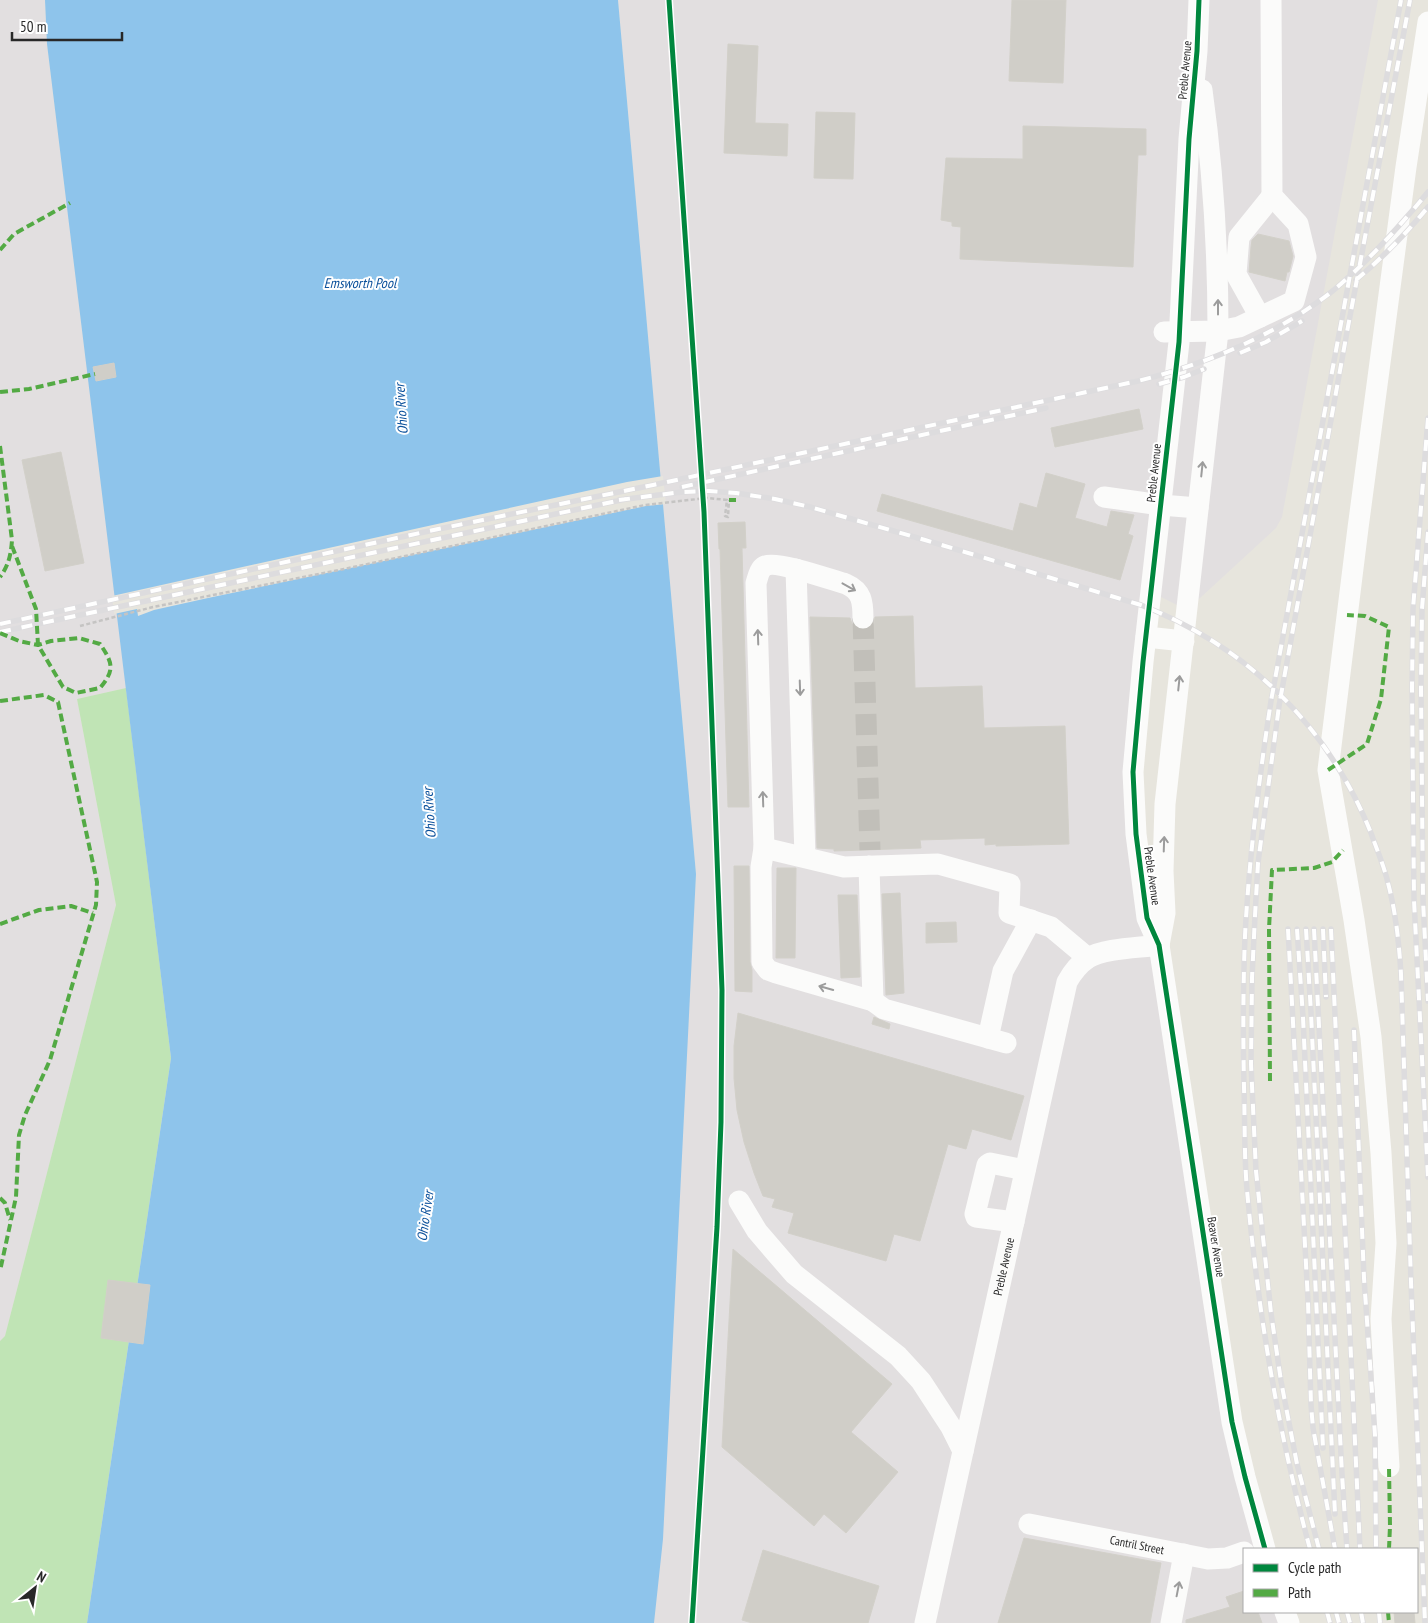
<svg xmlns="http://www.w3.org/2000/svg" width="1428" height="1623" font-family="'PT Sans Narrow',sans-serif">
	<style>
		.industrial { fill: #e2dfe0 }
		.green { fill: #c0e4b5 }
		.water { fill: #8ec4eb }
		.pier { fill: #e7e5dd }
		.building { fill: #d0cec8; stroke: #d2d0c9 }
		.lines { fill: none; stroke-linecap: round; stroke-linejoin: round }
		.minor-tunnel { stroke: #c1bfb9; stroke-width: 21; stroke-dasharray: 21 11; stroke-linecap: butt }
		.path { stroke: #c5c4c3; stroke-width: 2.5; stroke-dasharray: 4 2.5; stroke-linecap: butt }
		.minor { stroke: #fbfbfa; stroke-width: 21 }
		.rail-casing { stroke: #dddcde; stroke-width: 5.5 }
		.rail { stroke: #fff; stroke-width: 4; stroke-dasharray: 11; stroke-linecap: butt }
		.quiet { stroke: #53aa44; stroke-width: 4; stroke-dasharray: 8 4; stroke-linecap: butt }
		.cycleway-casing { stroke: #fff; stroke-width: 8 }
		.cycleway { stroke: #00873e; stroke-width: 5 }
		.oneway { stroke: #9c9c9c }
		.labels { text-anchor: middle; stroke-width: 4; stroke-linejoin: round; paint-order: stroke }
		.street-label { font-size: 12px; fill: #282828; stroke: #fff }
		.water-label { font-size: 14px; font-style: italic; fill: #0a509b; stroke: #fff }
	</style>
	<rect width="100%" height="100%" fill="#e7e5dd"/>
	<!-- industrial -->
	<path class="industrial" d="M0,0H45L47,44L126,688L77,699L116,905L5,1336L0,1341Z
		M618,0H1378L1282,517L1276,528L1187,610L1151,592L1136,834L1265,1549H1244V1612H1285L1289,1623H654L657,1590L696,874Z"/>
	<!-- green -->
	<path class="green" d="M126,688L171,1058L87,1623H0V1341L5,1336L116,905L77,699Z"/>
	<!-- water -->
	<path class="water" d="M45,0H618L696,874L663,1539L654,1623H87L171,1058L47,44Z"/>
	<!-- pier -->
	<path class="pier" d="M663,476L666,504L646,506L208,598L154,610L138,616L137,609L114,614L112,596L627,482Z"/>
	<!-- building -->
	<path class="building" d="M1012,0H1066L1063,83L1009,81Z
		M728,44L758,46L755,123L788,124L787,156L724,153Z
		M816,112L855,113L853,179L814,178Z
		M1023,126L1146,129V155H1138L1133,267L960,259L961,227L952,226V222L941,220L946,158L1023,159Z
		M1258,234L1289,241L1293,256L1289,272H1287L1285,281L1249,272L1251,247L1252,240Z
		M114,363L116,377L96,381L93,367Z
		M1139,409L1143,429L1055,447L1051,428Z
		M61,452L84,563L45,571L22,460Z
		M1046,473L1085,484L1075,518L1107,527L1111,511L1134,515L1128,534L1133,536L1120,580L877,511L882,494L1013,531L1020,503L1037,508Z
		M745,522L746,548H742L749,807H728L720,549H719L718,523Z
		M913,616L915,688L982,686L984,728L1065,726L1069,844L996,846V844L985,845V838L920,840L921,848L834,851V849L817,848L810,617L850,618L852,624L856,629L864,630L869,629L874,624L875,617Z
		M734,866H749L750,962L752,970V992L735,991Z
		M777,868H796L795,958H776Z
		M900,893L904,993L886,995L882,894Z
		M838,895H857L860,977L841,978Z
		M956,922L957,942L926,943V923Z
		M738,1013L1024,1096L1011,1140L972,1129L966,1149L948,1144L920,1241L894,1234L886,1261L788,1233L794,1213L772,1207L775,1199L763,1196L754,1173L744,1142L737,1110L734,1078V1046Z
		M874,1017L890,1024L889,1029L872,1024Z
		M733,1249L892,1384L851,1432L898,1472L846,1533L824,1514L814,1526L722,1447Z
		M108,1280L150,1285L143,1344L101,1338Z
		M1024,1538L1161,1563L1150,1623H998Z
		M763,1550L879,1586L868,1623H752L742,1620Z
		M1244,1591V1612H1258L1262,1623H1186V1620L1230,1607L1226,1597Z
		M1394,1612H1414L1415,1623H1395Z"/>
	<g class="lines">
		<!-- minor-tunnel -->
		<path class="minor-tunnel" d="M863,618L870,850"/>
		<!-- path -->
		<path class="path" d="M80,626L153,607L344,569L645,505L707,498L727,500L725,516L728,517L729,500"/>
		<!-- minor -->
		<g class="minor">
			<path d="M1199,0L1197,51L1189,139L1179,342L1143,662L1133,772L1136,834L1147,918L1159,945L1232,1422L1245,1477L1265,1549"/>
			<path d="M1260,317L1236,274L1239,237L1272,196"/>
			<path d="M1164,332L1218,331L1239,327L1294,301L1306,257L1298,224L1272,196L1271,0"/>
			<path d="M1104,497L1161,505L1198,508"/>
			<path d="M796,569L805,857"/>
			<path d="M863,618C863,602 862,591 846,584C832,580 775,560 765,566C759,569 758,577 756,583L764,848L761,867L762,962L768,970L776,973L873,1001L884,1009L1006,1043"/>
			<path d="M1146,637L1184,641"/>
			<path d="M764,848L844,867L938,864L1010,884L1009,913L1051,927L1088,958"/>
			<path d="M869,866L873,1001"/>
			<path d="M1159,945L1165,913L1163,871L1165,804L1218,331C1218,251 1213,169 1202,90"/>
			<path d="M988,1038L1003,971L1031,920"/>
			<path d="M739,1201L757,1231L794,1274L898,1356L921,1381L951,1427L963,1451"/>
			<path d="M1014,1222L976,1217L975,1214L987,1165L990,1163L1025,1170"/>
			<path d="M1389,1467L1381,1319L1386,1243L1381,1153L1371,1037L1354,920L1328,770L1358,528L1406,167L1428,22"/>
			<path id="s1" d="M1029,1524L1208,1559L1227,1558L1244,1552"/>
			<path d="M1285,1612L1289,1623"/>
			<path id="s2" d="M925,1623L1067,982C1072,973 1079,964 1088,958C1105,948 1139,948 1159,945"/>
			<path d="M1171,1623L1184,1554"/>
		</g>
		<defs>
			<path id="rail" d="M1356,280C1382,258 1406,234 1428,207
				M1240,353L1266,342L1302,321
				M1159,384L1184,377L1204,369
				M1428,418L1413,609L1412,687L1414,900L1428,1177
				M682,487L1046,408
				M619,500L682,492L709,491L736,493L775,499L810,507L925,540L1141,605C1248,647 1328,726 1371,833C1377,850 1384,866 1388,883C1396,913 1399,943 1401,974L1411,1282L1425,1623
				M1428,532L1422,609L1421,687L1423,900L1428,1001
				M0,624L429,531L653,485L1138,381C1206,364 1274,336 1330,293C1338,287 1345,280 1353,273C1380,248 1404,221 1428,192
				M0,632L626,499
				M1288,929L1308,1301L1311,1405L1313,1428L1335,1549
				M1297,929L1303,1017L1323,1448
				M1306,929L1311,1013L1335,1514
				M1314,929L1342,1474L1347,1549
				M1323,929L1326,997
				M1331,929L1360,1549
				M1354,1030L1364,1278L1375,1435L1376,1549
				M1310,1549C1278,1431 1258,1312 1247,1190C1244,1156 1245,1121 1244,1087C1243,1037 1243,986 1245,936C1249,858 1259,779 1271,701L1401,0
				M1319,1549L1297,1464L1281,1381L1271,1313L1256,1171L1251,1064L1252,978L1255,916L1258,863L1279,706L1347,332L1410,0
				M1327,1612L1330,1623
				M1336,1612L1339,1623
				M1347,1612L1350,1623
				M1361,1612L1363,1623
				M1379,1612L1380,1623"/>
		</defs>
		<!-- rail casing -->
		<use href="#rail" class="rail-casing"/>
		<!-- rail -->
		<use href="#rail" class="rail"/>
		<!-- quiet -->
		<path class="quiet" d="M0,250L14,234L70,203
			M0,392L29,389L95,374
			M0,446L12,540C11,554 9,565 0,577
			M729,500H736
			M0,633L19,641L38,645L51,641L79,638L100,644C113,663 115,670 100,688L76,693L63,687L38,645L36,609L12,546
			M0,701L44,695L58,702L97,882L96,905L50,1060L25,1115L19,1135L16,1197L0,1271
			M1328,770L1367,744L1381,699L1389,627L1365,616L1347,615
			M0,924L39,910L71,906L93,913
			M1270,1081L1269,929L1272,870L1314,868L1332,862L1343,850
			M0,1198L5,1203L10,1220
			M1389,1549L1390,1526L1389,1467
			M1388,1612L1389,1623"/>
		<defs>
			<path id="cycleway" d="M669,0L704,512L722,990L721,1122L717,1227L692,1623
				M1199,0L1197,51L1189,139L1179,342L1143,662L1133,772L1136,834L1147,918L1159,945L1232,1422L1245,1477L1265,1549"/>
		</defs>
		<!-- cycleway casing -->
		<use href="#cycleway" class="cycleway-casing"/>
		<!-- cycleway -->
		<use href="#cycleway" class="cycleway"/>
	</g>
	<!-- one-way arrows -->
	<defs><path id="oneway-shaft" d="M-6 0H5M1.5-3L5.5 0L1.5 3" fill="none" stroke-width="1.6" stroke-linecap="round" stroke-linejoin="round" transform="scale(1.25)"/></defs>
	<g class="oneway">
		<use href="#oneway-shaft" transform="translate(1218 307) rotate(-90)"/>
		<use href="#oneway-shaft" transform="translate(1202 469) rotate(-84)"/>
		<use href="#oneway-shaft" transform="translate(849 587) rotate(29)"/>
		<use href="#oneway-shaft" transform="translate(758 637) rotate(-92)"/>
		<use href="#oneway-shaft" transform="translate(1179 683) rotate(-84)"/>
		<use href="#oneway-shaft" transform="translate(800 688) rotate(88)"/>
		<use href="#oneway-shaft" transform="translate(763 799) rotate(-92)"/>
		<use href="#oneway-shaft" transform="translate(1164 844) rotate(-88)"/>
		<use href="#oneway-shaft" transform="translate(826 988) rotate(-164)"/>
		<use href="#oneway-shaft" transform="translate(1178 1589) rotate(-79)"/>
	</g>
	<g class="labels">
		<!-- street labels -->
		<g class="street-label">
			<text transform="translate(1185 70) rotate(-85)" y="4">Preble Avenue</text>
			<text transform="translate(1154 473) rotate(-84)" y="4">Preble Avenue</text>
			<text transform="translate(1152 876) rotate(82)" y="4">Preble Avenue</text>
			<text transform="translate(1216 1247) rotate(81)" y="4">Beaver Avenue</text>
			<text dy="4" stroke="none"><textPath href="#s2" startOffset="365">Preble Avenue</textPath></text>
			<text dy="4" stroke="none"><textPath href="#s1" startOffset="110">Cantril Street</textPath></text>
		</g>
		<!-- water labels -->
		<g class="water-label">
			<text x="360" y="288">Emsworth Pool</text>
			<text transform="translate(401 409) rotate(-94)" y="5">Ohio River</text>
			<text transform="translate(429 813) rotate(-94)" y="5">Ohio River</text>
			<text transform="translate(425 1216) rotate(-82)" y="5">Ohio River</text>
		</g>
	</g>
	<!-- legend -->
	<rect x="1243" y="1548" width="175" height="65" fill="#ffffff" stroke="#a9a9a9"/>
	<rect x="1253" y="1564" width="25" height="8" fill="#00873e" stroke="#a9a9a9"/>
	<text x="1288" y="1573" font-size="15" fill="#282828">Cycle path</text>
	<rect x="1253" y="1589" width="25" height="8" fill="#53aa44" stroke="#a9a9a9"/>
	<text x="1288" y="1598" font-size="15" fill="#282828">Path</text>
	<!-- north arrow -->
	<g transform="translate(35 1588) rotate(30)" stroke="#ffffff" stroke-width="4" paint-order="stroke">
	<path d="M0-4L9 19L0 12L-9 19Z" fill="#282828"/>
	<text y="-8" font-size="14" font-weight="bold" text-anchor="middle" fill="#282828">N</text>
	</g>
	<!-- scale -->
	<path d="M12 32v8h110v-8" fill="none" stroke="#282828" stroke-width="2.5"/>
	<text x="20" y="32" font-size="15" fill="#282828" stroke="#ffffff" stroke-width="4" paint-order="stroke">50 m</text>
</svg>
